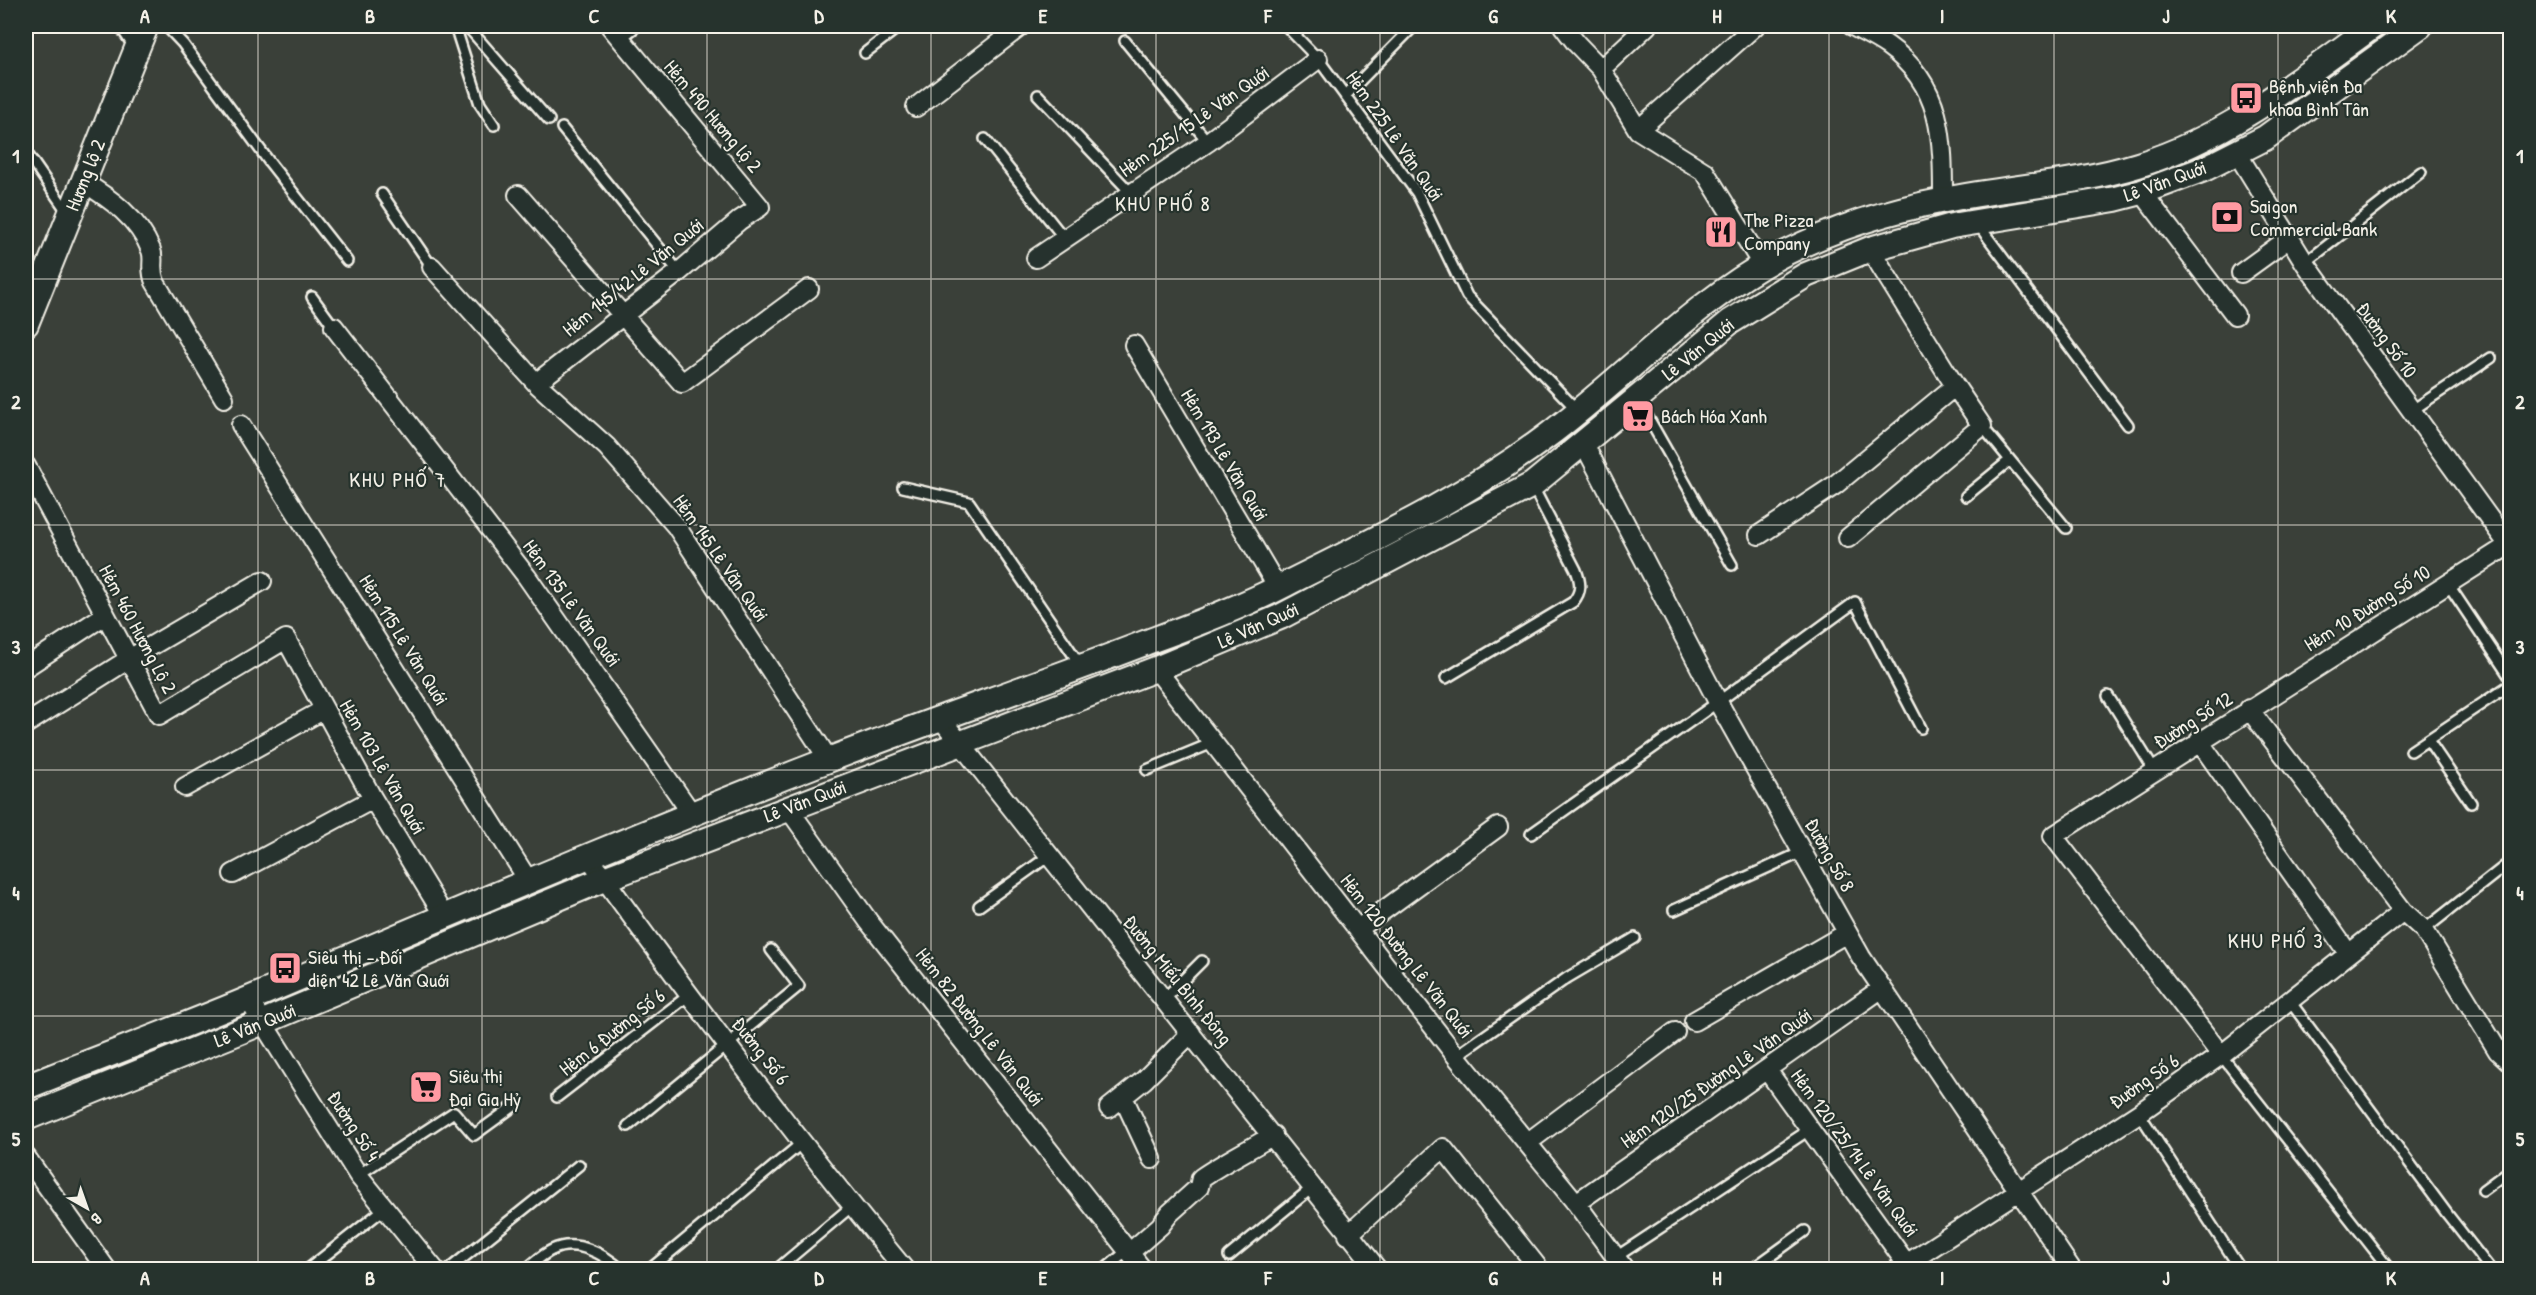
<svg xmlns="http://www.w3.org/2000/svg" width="2536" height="1295" font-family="'Patrick Hand',sans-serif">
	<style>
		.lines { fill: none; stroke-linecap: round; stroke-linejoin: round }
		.service-casing { stroke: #f4f1e8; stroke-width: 14 }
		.minor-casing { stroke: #f4f1e8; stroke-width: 22 }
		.secondary-casing { stroke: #f4f1e8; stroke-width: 28 }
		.service { stroke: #26332d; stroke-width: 9 }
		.minor { stroke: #26332d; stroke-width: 18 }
		.secondary { stroke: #26332d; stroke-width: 24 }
		.grid { fill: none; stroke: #f4f1e8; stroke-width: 1.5; stroke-opacity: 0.55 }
		.labels { text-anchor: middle; stroke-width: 4.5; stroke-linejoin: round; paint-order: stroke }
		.poi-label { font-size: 20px; fill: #f4f1e8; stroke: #26332d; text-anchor: start }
		.street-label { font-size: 20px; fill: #f4f1e8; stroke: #26332d }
		.neighbourhood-label { font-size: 21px; letter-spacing: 1.5px; fill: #f4f1e8; stroke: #26332d }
		.neatline { fill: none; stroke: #f4f1e8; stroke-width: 2 }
		.grid-label { font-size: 20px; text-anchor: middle; font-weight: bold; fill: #f4f1e8 }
	</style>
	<rect width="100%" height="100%" fill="#3a4039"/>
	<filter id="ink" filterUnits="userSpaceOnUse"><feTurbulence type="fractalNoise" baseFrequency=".0167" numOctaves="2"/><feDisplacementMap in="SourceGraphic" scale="12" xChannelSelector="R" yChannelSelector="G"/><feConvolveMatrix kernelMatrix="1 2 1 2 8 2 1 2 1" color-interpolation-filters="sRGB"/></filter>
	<g filter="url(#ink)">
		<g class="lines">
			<defs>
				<path id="service" d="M120,26L134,47
					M166,26L183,44L270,163L347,261
					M455,26L480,104L494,125
					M467,26L549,120
					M1286,26L1318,59L1417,193L1467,296L1577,410
					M620,39L637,26
					M1125,41L1208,142
					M865,53L900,26
					M1038,95L1131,193
					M1345,96L1414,26
					M562,128L679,272
					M985,139L1064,238
					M26,152L68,213
					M382,194L432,267
					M1977,223L2128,425
					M2305,263L2421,172
					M312,297L334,327
					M1638,400L1732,565
					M2411,411L2491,358
					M2010,460L2066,528
					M903,487L969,502L1081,666
					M1966,496L2010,460L1982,426
					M2448,584L2510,677
					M1446,678L1573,602C1582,591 1581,583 1576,570L1533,487
					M2108,696L2154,770
					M2428,740L2471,803
					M2411,751L2510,685
					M1147,770L1215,742
					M1531,834L1718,702L1855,602L1921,728
					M979,906L1050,855
					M1674,910L1802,852
					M2424,930L2510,862
					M1164,999L1202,961
					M2289,1000L2448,1215L2491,1270
					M2221,1055L2390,1270
					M1456,1056L1567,978L1635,938
					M557,1097L689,995
					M2139,1113L2241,1270
					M628,1126L799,986L771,950
					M358,1175L454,1112L474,1135L514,1106
					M2483,1190L2510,1170
					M1229,1256L1313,1187
					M1616,1257L1809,1130
					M307,1270L384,1209
					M448,1270L579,1165
					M525,1270C534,1263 543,1254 552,1250C576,1238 604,1254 622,1270
					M649,1270L803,1142
					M776,1270L852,1206
					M1104,1270L1127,1251
					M1751,1270L1805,1231"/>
				<path id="minor" d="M1563,26L1576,43L1601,69L1638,130L1705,172L1763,266
					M1852,26C1864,32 1877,38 1888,46C1943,85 1943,139 1943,200
					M1601,69L1647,26
					M916,107L1021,26
					M1638,130L1755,26
					M2237,153L2305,263L2510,547
					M83,182C111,199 138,218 151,250C155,260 149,267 155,282L224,398
					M2142,192L2235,315
					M518,195L682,383L809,289
					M1036,258L1208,142L1318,59
					M432,267L536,383L607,447L676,526L829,760
					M2241,273L2288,239
					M334,327L527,577L692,814
					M1134,345L1278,588
					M536,383L679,272L740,220L760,207L610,26
					M241,425L528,880
					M1583,442L1718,702L1861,957L2072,1270
					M26,466L159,715L286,639L373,799L444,916
					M1759,535L1835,485L1955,386L1870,249
					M1848,538L1982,426L1955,386
					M26,667L105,615
					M1156,669L1456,1056L1576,1203L1625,1270
					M2249,709L2403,911L2424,930L2498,1051L2510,1062
					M941,719L1378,1270
					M26,724L129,659L262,581
					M2199,741L2348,953
					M185,787L323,710
					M788,808L869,922L1143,1270
					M588,856C689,997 794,1136 905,1270
					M233,874L373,799
					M1358,929L1498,827
					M248,999L358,1175L435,1270
					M1694,1021L1847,933
					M2221,1055L2053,836L2509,545
					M1767,1070L1906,1263
					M1123,1097L1152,1159
					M1109,1108L1144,1080L1191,1033
					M1527,1143L1675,1032
					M26,1157L107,1270
					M1576,1203L1881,989
					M1348,1235L1443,1148L1540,1270
					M1129,1253L1160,1226L1170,1213L1199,1187L1201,1178C1224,1162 1249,1150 1273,1135
					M1897,1270L2139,1113L2221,1055L2403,911"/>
				<path id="secondary" d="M26,324L146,26
					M26,1087C98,1058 172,1031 244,1001C437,920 629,837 823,762C929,721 1036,685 1142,644C1190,626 1240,608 1286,584C1376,539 1467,496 1547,436C1626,377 1697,298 1785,253C1835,228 1891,210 1945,200C2009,187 2076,184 2138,165C2226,138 2300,79 2373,26
					M26,1118L261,1023L604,879L1156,669L1280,617L1532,485L1730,322L1806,275L1870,249L1952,226L2115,199L2142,192L2204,169L2265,138L2420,26"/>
			</defs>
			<!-- service casing -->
			<use href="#service" class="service-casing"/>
			<!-- minor casing -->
			<use href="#minor" class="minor-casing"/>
			<!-- secondary casing -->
			<use href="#secondary" class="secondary-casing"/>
			<!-- service -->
			<use href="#service" class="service"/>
			<!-- minor -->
			<use href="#minor" class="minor"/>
			<!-- secondary -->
			<use href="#secondary" class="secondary"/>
		</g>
	</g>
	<!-- grid -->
	<path class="grid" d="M258,26V1270M482,26V1270M707,26V1270M931,26V1270M1156,26V1270M1380,26V1270M1605,26V1270M1829,26V1270M2054,26V1270M2278,26V1270M26,279H2510M26,525H2510M26,770H2510M26,1016H2510"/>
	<!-- icons -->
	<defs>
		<symbol id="bus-square" viewBox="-11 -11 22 22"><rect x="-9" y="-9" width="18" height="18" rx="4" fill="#ff9aa2" stroke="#26332d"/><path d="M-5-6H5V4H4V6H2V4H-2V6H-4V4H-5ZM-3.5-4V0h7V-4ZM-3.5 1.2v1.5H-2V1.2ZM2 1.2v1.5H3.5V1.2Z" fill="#111"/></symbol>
		<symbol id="bank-square" viewBox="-11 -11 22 22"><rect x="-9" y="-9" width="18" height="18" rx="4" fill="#ff9aa2" stroke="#26332d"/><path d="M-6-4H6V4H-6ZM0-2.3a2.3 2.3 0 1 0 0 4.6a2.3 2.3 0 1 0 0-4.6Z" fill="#111"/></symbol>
		<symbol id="restaurant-square" viewBox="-11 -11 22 22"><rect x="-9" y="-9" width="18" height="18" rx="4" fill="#ff9aa2" stroke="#26332d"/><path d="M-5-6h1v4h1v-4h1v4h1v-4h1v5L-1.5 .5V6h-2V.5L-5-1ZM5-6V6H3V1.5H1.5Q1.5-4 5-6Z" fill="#111"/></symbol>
		<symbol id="supermarket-square" viewBox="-11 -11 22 22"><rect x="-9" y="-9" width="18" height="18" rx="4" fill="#ff9aa2" stroke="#26332d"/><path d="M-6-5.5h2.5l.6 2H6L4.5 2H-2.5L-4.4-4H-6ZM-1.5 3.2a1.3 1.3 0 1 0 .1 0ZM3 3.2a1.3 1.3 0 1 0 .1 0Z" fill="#111"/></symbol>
	</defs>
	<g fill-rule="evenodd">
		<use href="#bus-square" x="2227" y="79" width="38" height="38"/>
		<use href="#bank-square" x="2208" y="198" width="38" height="38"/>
		<use href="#restaurant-square" x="1702" y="213" width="38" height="38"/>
		<use href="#supermarket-square" x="1619" y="397" width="38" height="38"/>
		<use href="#bus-square" x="266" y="949" width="38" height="38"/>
		<use href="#supermarket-square" x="407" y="1068" width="38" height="38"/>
	</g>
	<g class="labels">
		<!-- poi labels -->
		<g class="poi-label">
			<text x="2269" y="93">Bệnh viện Đa<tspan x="2269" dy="23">khoa Bình Tân</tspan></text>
			<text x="2250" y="213">Saigon<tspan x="2250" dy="23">Commercial Bank</tspan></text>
			<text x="1744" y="227">The Pizza<tspan x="1744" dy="23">Company</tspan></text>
			<text x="1661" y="423">Bách Hóa Xanh</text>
			<text x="308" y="964">Siêu thị - Đối<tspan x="308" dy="23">diện 42 Lê Văn Quới</tspan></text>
			<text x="449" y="1083">Siêu thị<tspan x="449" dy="23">Đại Gia Hỷ</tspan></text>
		</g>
		<!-- street labels -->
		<g class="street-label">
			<text transform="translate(713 116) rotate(50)" y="7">Hẻm 490 Hương lộ 2</text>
			<text transform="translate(1194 121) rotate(-35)" y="7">Hẻm 225/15 Lê Văn Quới</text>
			<text transform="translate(1395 136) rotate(55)" y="7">Hẻm 225 Lê Văn Quới</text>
			<text transform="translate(85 175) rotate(-68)" y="7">Hương lộ 2</text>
			<text transform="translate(2165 181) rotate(-20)" y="7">Lê Văn Quới</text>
			<text transform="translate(633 277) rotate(-39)" y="7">Hẻm 145/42 Lê Văn Quới</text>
			<text transform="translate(2387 340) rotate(54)" y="7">Đường Số 10</text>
			<text transform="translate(1698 349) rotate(-39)" y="7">Lê Văn Quới</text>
			<text transform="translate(1225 455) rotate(59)" y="7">Hẻm 193 Lê Văn Quới</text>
			<text transform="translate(721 558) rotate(55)" y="7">Hẻm 145 Lê Văn Quới</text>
			<text transform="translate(572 603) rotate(54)" y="7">Hẻm 135 Lê Văn Quới</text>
			<text transform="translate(2367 608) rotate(-32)" y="7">Hẻm 10 Đường Số 10</text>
			<text transform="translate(1258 625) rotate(-24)" y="7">Lê Văn Quới</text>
			<text transform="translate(138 629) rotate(62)" y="7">Hẻm 460 Hương Lộ 2</text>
			<text transform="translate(404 640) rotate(58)" y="7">Hẻm 115 Lê Văn Quới</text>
			<text transform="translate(2193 720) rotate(-32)" y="7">Đường Số 12</text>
			<text transform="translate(383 767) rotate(60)" y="7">Hẻm 103 Lê Văn Quới</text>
			<text transform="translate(805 801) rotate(-21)" y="7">Lê Văn Quới</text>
			<text transform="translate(1830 855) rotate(61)" y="7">Đường Số 8</text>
			<text transform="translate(1407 956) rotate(52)" y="7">Hẻm 120 Đường Lê Văn Quới</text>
			<text transform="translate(1178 980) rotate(51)" y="7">Đường Miếu Bình Đông</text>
			<text transform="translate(255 1025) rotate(-22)" y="7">Lê Văn Quới</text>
			<text transform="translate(980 1027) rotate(52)" y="7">Hẻm 82 Đường Lê Văn Quới</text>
			<text transform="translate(612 1032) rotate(-38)" y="7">Hẻm 6 Đường Số 6</text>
			<text transform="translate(761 1051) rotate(52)" y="7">Đường Số 6</text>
			<text transform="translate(1716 1078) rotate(-35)" y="7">Hẻm 120/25 Đường Lê Văn Quới</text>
			<text transform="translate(2144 1081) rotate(-35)" y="7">Đường Số 6</text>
			<text transform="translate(354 1126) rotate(57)" y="7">Đường Số 4</text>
			<text transform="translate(1855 1153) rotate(54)" y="7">Hẻm 120/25/14 Lê Văn Quới</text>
		</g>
		<!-- neighbourhood labels -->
		<g class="neighbourhood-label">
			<text x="1163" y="211">KHU PHỐ 8</text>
			<text x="398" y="487">KHU PHỐ 7</text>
			<text x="2276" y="948">KHU PHỐ 3</text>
		</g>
	</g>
	<!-- margin -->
	<rect width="2536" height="1295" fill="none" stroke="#26332d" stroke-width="66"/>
	<!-- north arrow -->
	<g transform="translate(87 1208) rotate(140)" stroke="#26332d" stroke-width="4.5" paint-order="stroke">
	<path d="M0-4.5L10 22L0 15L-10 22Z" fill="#f4f1e8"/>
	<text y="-9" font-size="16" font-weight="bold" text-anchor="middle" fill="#f4f1e8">B</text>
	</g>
	<rect x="33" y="33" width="2470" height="1229" class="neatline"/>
	<g class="grid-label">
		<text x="145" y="23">A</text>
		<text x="370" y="23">B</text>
		<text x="594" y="23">C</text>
		<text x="819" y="23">D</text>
		<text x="1043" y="23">E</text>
		<text x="1268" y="23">F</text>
		<text x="1493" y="23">G</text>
		<text x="1717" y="23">H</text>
		<text x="1942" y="23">I</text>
		<text x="2166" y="23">J</text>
		<text x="2391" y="23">K</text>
		<text x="16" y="163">1</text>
		<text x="2520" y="163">1</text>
		<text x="16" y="409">2</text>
		<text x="2520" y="409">2</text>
		<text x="16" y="654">3</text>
		<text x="2520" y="654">3</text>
		<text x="16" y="900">4</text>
		<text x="2520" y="900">4</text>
		<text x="16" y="1146">5</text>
		<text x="2520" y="1146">5</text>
		<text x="145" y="1285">A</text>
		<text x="370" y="1285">B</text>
		<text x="594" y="1285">C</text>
		<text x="819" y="1285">D</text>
		<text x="1043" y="1285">E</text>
		<text x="1268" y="1285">F</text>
		<text x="1493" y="1285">G</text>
		<text x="1717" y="1285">H</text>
		<text x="1942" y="1285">I</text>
		<text x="2166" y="1285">J</text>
		<text x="2391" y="1285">K</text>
	</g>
</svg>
